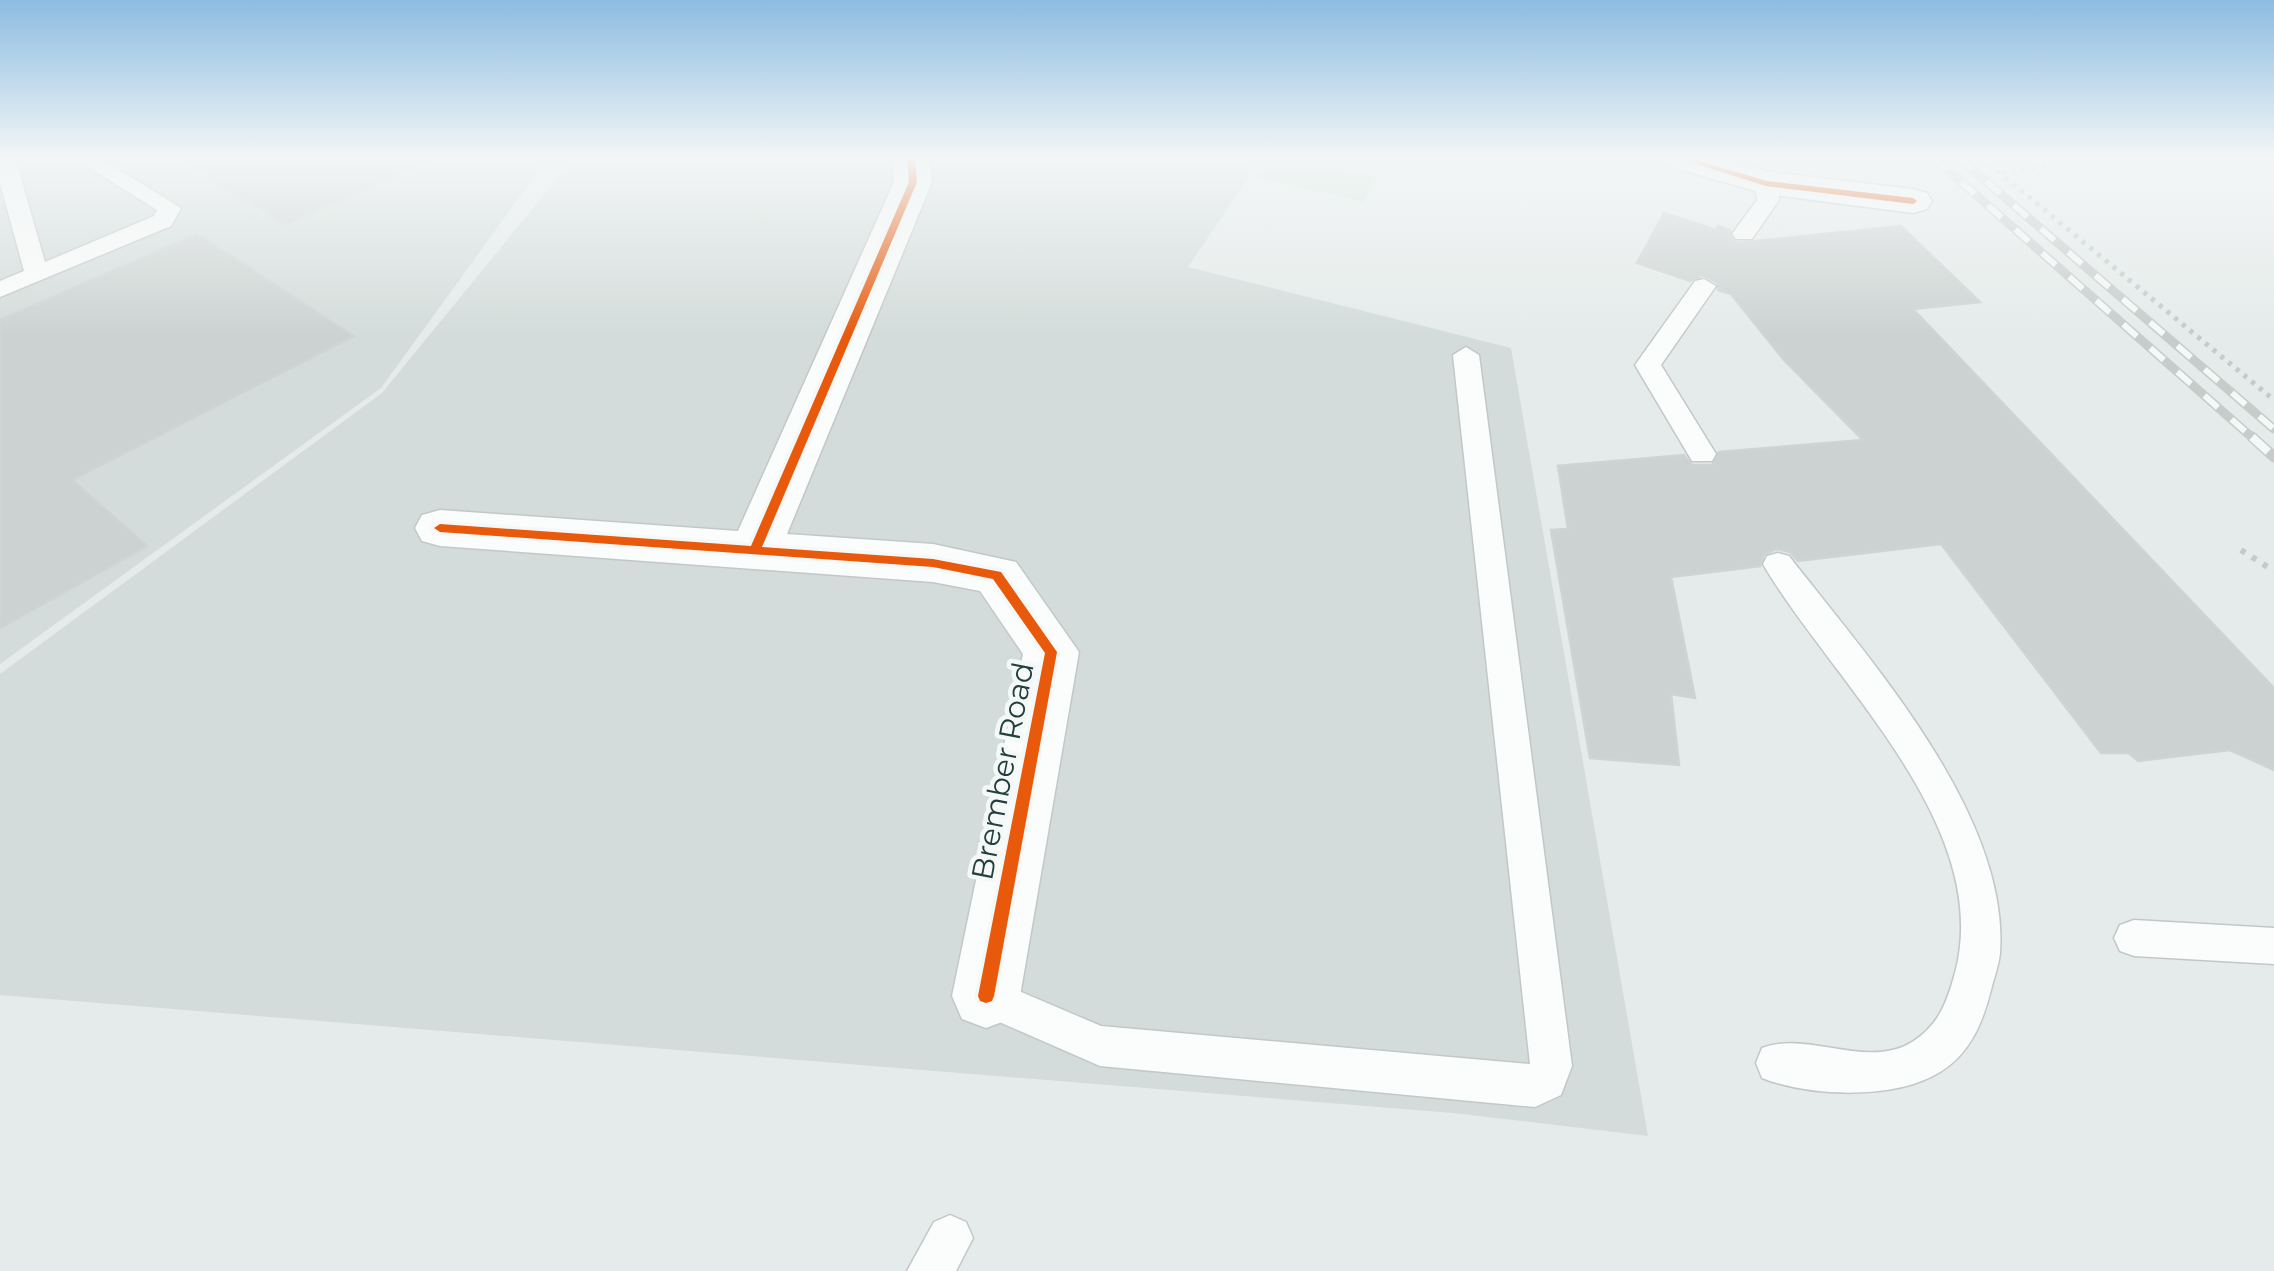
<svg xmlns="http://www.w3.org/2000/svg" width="2274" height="1271" font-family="Montserrat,sans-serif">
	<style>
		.built { fill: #d3dcda }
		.green { fill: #cee4da }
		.building { fill: #ccd2d1; stroke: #ced4d3; stroke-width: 2.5 }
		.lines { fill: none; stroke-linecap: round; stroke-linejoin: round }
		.service-casing { stroke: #c2c8c7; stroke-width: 3 }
		.minor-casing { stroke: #c2c8c7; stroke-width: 3 }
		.path-far1 { stroke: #c1cbca; stroke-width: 5; stroke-dasharray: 4 6; stroke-linecap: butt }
		.path { stroke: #c1cbca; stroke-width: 6; stroke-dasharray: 5 8; stroke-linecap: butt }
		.service { fill: #fbfcfc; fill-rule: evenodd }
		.minor { fill: #fbfcfc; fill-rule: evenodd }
		.rail-far1-casing { stroke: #c7cccb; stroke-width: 9 }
		.rail-casing { stroke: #c7cccb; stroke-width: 11 }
		.rail-far1 { stroke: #f4f9f8; stroke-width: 6; stroke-dasharray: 18; stroke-linecap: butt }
		.rail { stroke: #f4f9f8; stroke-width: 8; stroke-dasharray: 22; stroke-linecap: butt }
		.cycleway-casing { stroke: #f4f9f8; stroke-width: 7 }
		.cycleway { fill: #e8590c; fill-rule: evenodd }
		.labels { text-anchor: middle; stroke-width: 9; stroke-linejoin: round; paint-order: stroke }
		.street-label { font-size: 30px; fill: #223f3d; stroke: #f4f9f8 }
	</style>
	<rect width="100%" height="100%" fill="#e5ebea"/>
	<!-- built -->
	<path class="built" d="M0,158H548L381,388L0,664Z
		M574,158H1262L1188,267L1511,348L1648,1136L1453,1113L0,995V674L382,393Z"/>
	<!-- green -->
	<path class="green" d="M1266,158H1308L1377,177L1364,202L1252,176Z"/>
	<!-- building -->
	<path class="building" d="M178,158H434L286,224Z
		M1664,213L1716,230L1718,226L1730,230L1729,236L1736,243L1901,226L1980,302L1913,309L2274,688V770L2230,750L2138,761L2129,753H2101L1941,544L1798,561L1790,552L1777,549L1764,554L1760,566L1671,577L1695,698L1671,694L1679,765L1590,758L1551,530L1568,529L1558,466L1684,455L1692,465H1712L1719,452L1863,440L1784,360L1731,294L1718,290V283L1703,275L1690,281L1637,263Z
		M197,234L353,336L72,480L147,546L0,628V320Z"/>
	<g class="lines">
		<defs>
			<path id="service" d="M0,158H15L45,262L154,216L157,210L74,158H100L181,208L171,226L0,297V281L24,271L0,183Z
				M1766,176L1777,183L1779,200L1752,239H1736L1732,234L1757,200L1755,183Z
				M1704,279L1716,286L1661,365L1716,454L1712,461H1692L1635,365L1695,281Z
				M1466,347L1479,355L1572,1066L1561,1095L1535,1107L1100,1066L972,1010L966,996L972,982L986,977L1101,1026L1530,1064L1453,355Z
				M1778,553L1789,556C1869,659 2010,815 2000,953C1999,965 1994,978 1991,990C1983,1022 1970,1054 1940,1072C1895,1100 1810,1097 1762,1078L1756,1063L1762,1048C1808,1030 1867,1070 1912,1042C1939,1025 1947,1002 1955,973C1995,825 1829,678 1763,564L1767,556Z
				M2134,920L2274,928V964L2134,956L2120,951L2114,938L2120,925Z
				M950,1215L966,1222L973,1238L956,1271H907L934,1222Z"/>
			<path id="minor" d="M893,158H929L932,182L787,534L933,544L1016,562L1079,652L1020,996L1010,1019L986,1028L962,1019L952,996L1023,654L980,591L933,582L440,546L422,541L415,528L422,515L440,510L738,531L894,182Z
				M1663,158H1719L1769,172L1913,189L1927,193L1932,201L1927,209L1913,213L1766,194L1668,166Z"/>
		</defs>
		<!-- service casing -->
		<use href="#service" class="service-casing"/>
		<!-- minor casing -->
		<use href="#minor" class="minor-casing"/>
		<!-- path-far1 -->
		<path class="path-far1" d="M1982,158L2274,400
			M2002,173L2089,158"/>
		<!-- path -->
		<path class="path" d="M2241,550L2274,571"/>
		<!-- service -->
		<use href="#service" class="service"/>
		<!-- minor -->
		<use href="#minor" class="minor"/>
		<defs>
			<path id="rail-far1" d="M1934,158L2255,440
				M1959,158L2274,429"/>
			<path id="rail" d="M2252,437L2274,457"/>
		</defs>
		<!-- rail-far1 casing -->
		<use href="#rail-far1" class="rail-far1-casing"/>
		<!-- rail casing -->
		<use href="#rail" class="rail-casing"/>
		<!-- rail-far1 -->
		<use href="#rail-far1" class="rail-far1"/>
		<!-- rail -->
		<use href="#rail" class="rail"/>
		<defs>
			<path id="cycleway" d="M907,158H915L917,182L762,547L933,559L1001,572L1057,652L994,996L992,1001L986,1003L980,1001L978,996L1045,653L993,579L933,567L440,532L434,528L440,524L751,546L909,182Z
				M1677,158H1689L1767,181L1913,198L1917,201L1913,204L1766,186Z"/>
		</defs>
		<!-- cycleway casing -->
		<use href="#cycleway" class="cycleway-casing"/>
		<!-- cycleway -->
		<use href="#cycleway" class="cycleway"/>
	</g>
	<!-- sky -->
	<linearGradient id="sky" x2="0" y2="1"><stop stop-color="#8dbce2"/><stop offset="0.47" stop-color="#f3f6f6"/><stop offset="1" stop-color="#f3f6f6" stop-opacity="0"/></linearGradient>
	<rect width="2274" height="336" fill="url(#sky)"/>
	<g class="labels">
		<!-- street labels -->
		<g class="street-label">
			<text transform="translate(1003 771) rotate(-79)" y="10">Brember Road</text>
		</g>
	</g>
</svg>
